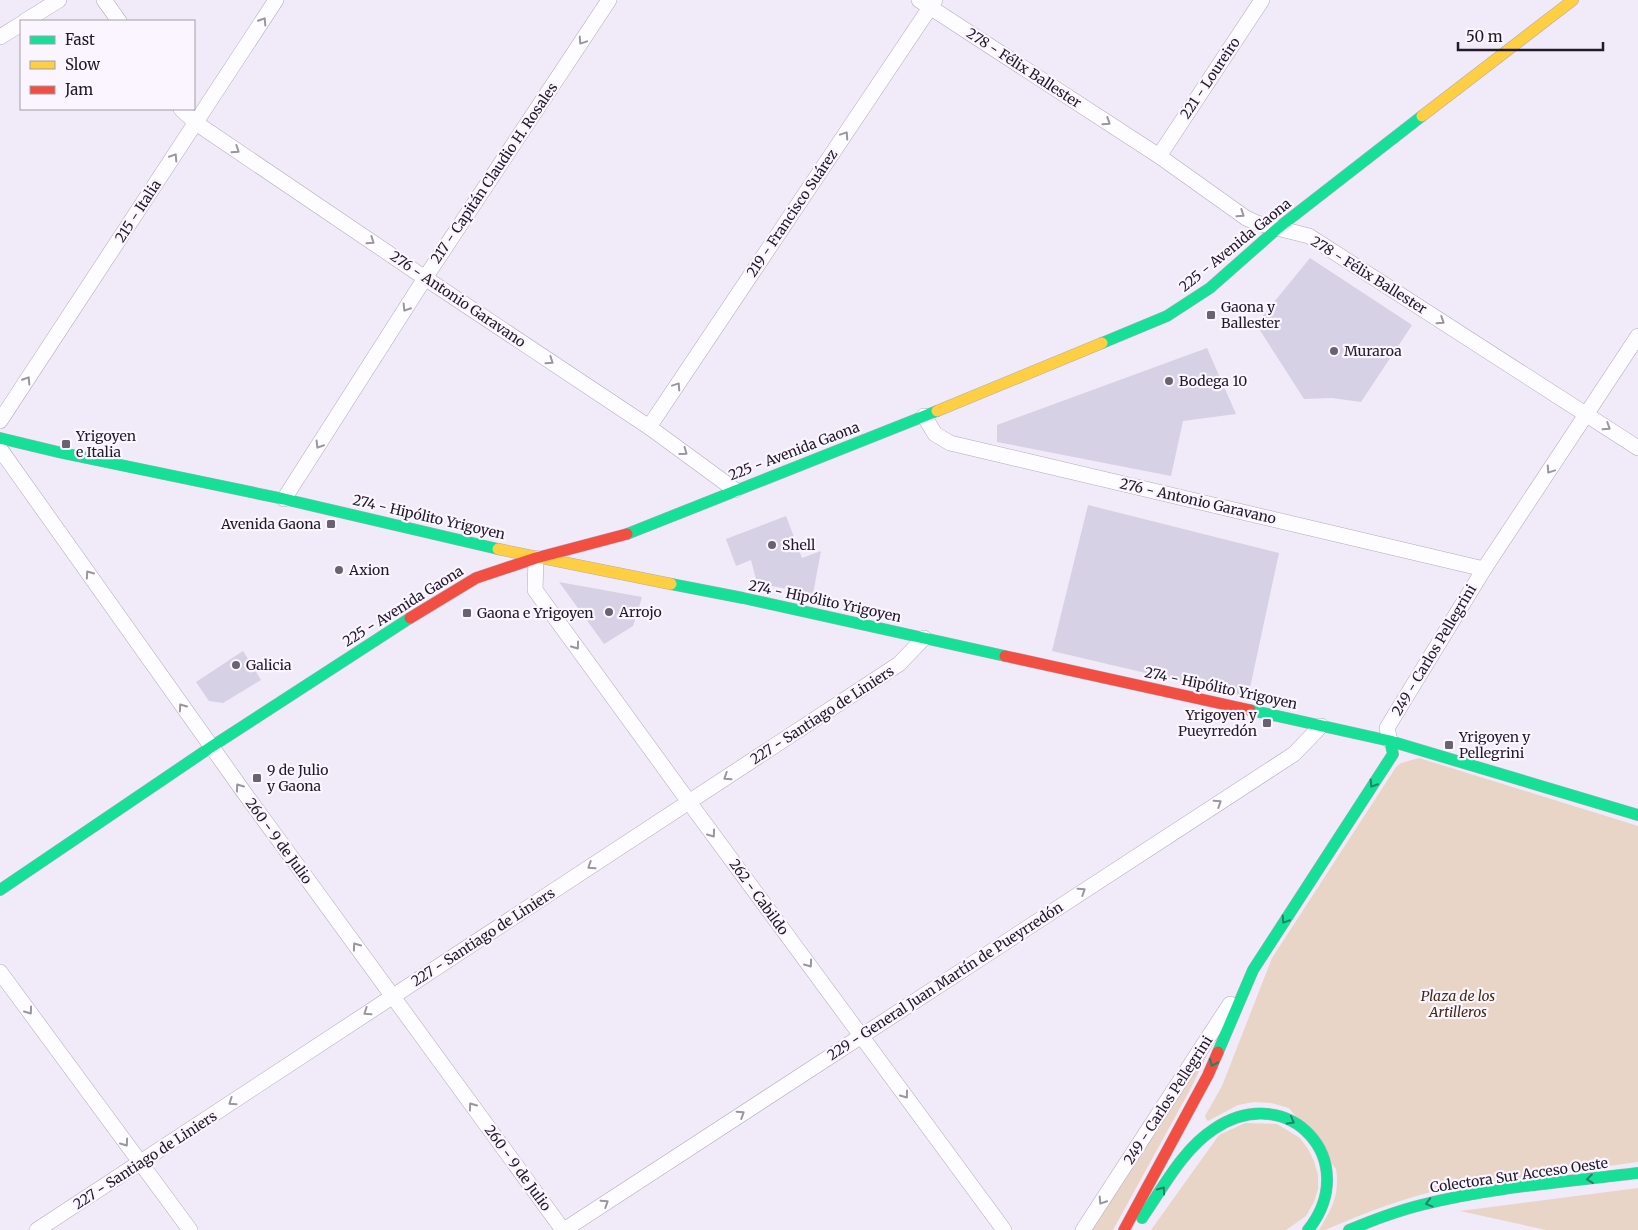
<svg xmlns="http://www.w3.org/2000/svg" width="1638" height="1230" font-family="Merriweather,serif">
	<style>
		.green { fill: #e9d5c8 }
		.building { fill: #d6d1e5 }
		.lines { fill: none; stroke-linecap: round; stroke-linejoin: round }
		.street-casing { stroke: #b2abb9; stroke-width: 16 }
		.fast-casing { stroke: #b2abb9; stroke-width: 12 }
		.slow-casing { stroke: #b2abb9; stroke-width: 12 }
		.jam-casing { stroke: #b2abb9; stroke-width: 12 }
		.street { stroke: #fdfcfe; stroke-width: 15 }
		.fast { stroke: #16e098; stroke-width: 11 }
		.slow { stroke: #ffcf43; stroke-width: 11 }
		.jam { stroke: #f24e42; stroke-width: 11 }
		.oneway { stroke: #9a969e }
		.oneway2 { stroke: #1b8666 }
		.poi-dot { fill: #6a6271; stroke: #faf5fe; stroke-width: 2 }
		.labels { text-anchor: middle; stroke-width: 4.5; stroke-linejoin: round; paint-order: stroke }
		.street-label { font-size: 14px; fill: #221929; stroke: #faf5fe }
		.poi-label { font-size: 14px; fill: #221929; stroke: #faf5fe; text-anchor: start }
		.park-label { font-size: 14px; font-style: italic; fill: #412c12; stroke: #faf5fe }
	</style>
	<rect width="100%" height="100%" fill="#f1eaf8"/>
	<!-- green -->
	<path class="green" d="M1419,758L1638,826V1162L1448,1188C1405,1197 1365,1213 1325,1230H1319C1332,1208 1340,1195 1336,1169L1289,1108L1271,1103L1254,1102L1238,1105L1208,1121L1206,1119L1205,1116L1222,1086L1272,958L1396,767L1401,763Z
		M1215,1039L1191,1088L1113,1230H1089Z
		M1245,1123L1277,1124L1300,1138L1308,1149L1314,1161L1318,1175V1189L1314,1202L1306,1216L1286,1230H1151L1219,1135Z
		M1638,1188V1230H1546L1460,1211Z"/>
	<!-- building -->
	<path class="building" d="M1310,258L1412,325L1361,402L1332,398L1304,399L1256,324Z
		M1207,348L1236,414L1183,421L1171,476L997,442V425Z
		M1088,505L1279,553L1248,697L1052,651Z
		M786,516L802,558L821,551L813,594L757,583L751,560L736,566L726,539Z
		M559,582L642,597L633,626L604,644Z
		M243,651L261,680L223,703L209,701L196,682Z"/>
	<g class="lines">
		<defs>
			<path id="street" d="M104,0L119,21
				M919,0L1159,156L1246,218L1257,223L1309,236L1638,448
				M25,21L59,0
				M0,37L21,24
				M181,109L196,123L425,278L649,427L735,490
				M1159,156L1262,0
				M924,416L935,434L950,443L1484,569
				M0,421L276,0
				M649,427L935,0
				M0,449L243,791L563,1230
				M284,499L425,278L609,0
				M536,558L535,590L689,802L1004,1230
				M1390,741L1387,728L1484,569L1638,336
				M0,972L190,1230
				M37,1230L899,664L924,638
				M564,1230L1294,754L1321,726
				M1083,1230L1230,1004"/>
			<path id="fast" d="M1102,343L1167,316L1210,288L1278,228L1422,116
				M0,438L58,452L284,499L498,549
				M627,534L937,411
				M671,584L743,598L1005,656
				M1250,710L1390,741L1638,815
				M0,890L211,747L410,618
				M1218,1052L1253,970L1393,754L1390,741
				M1142,1218C1163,1188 1182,1150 1214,1129C1289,1079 1363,1161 1308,1230
				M1349,1230C1373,1220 1397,1211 1421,1205C1492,1187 1566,1182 1638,1173"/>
			<path id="slow" d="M1422,116L1573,0
				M937,411L1102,343
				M498,549L671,584"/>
			<path id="jam" d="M410,618L476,578L536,558L627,534
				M1005,656L1250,710
				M1124,1230L1208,1075L1218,1052"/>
		</defs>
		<!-- street casing -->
		<use href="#street" class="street-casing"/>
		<!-- fast casing -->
		<use href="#fast" class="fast-casing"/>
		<!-- slow casing -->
		<use href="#slow" class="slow-casing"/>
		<!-- jam casing -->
		<use href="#jam" class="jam-casing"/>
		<!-- street -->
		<use href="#street" class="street"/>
		<!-- fast -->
		<use href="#fast" class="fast"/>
		<!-- slow -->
		<use href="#slow" class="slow"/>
		<!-- jam -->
		<use href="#jam" class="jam"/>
	</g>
	<!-- one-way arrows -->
	<defs><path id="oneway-chevron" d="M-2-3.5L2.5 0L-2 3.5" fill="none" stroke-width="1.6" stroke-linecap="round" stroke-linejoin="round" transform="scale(1.25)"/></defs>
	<g class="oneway">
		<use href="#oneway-chevron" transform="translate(263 21) rotate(-57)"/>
		<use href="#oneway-chevron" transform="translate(582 41) rotate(124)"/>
		<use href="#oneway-chevron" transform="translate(1107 122) rotate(33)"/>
		<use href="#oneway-chevron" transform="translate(845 135) rotate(-56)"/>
		<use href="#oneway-chevron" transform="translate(236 150) rotate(34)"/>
		<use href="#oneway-chevron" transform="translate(174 157) rotate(-57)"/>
		<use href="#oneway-chevron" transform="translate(1241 214) rotate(34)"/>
		<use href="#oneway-chevron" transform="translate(371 241) rotate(34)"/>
		<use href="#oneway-chevron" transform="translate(406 308) rotate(122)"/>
		<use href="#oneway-chevron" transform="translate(1441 321) rotate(33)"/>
		<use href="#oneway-chevron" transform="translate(550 361) rotate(34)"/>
		<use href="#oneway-chevron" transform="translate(27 380) rotate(-57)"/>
		<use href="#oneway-chevron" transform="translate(677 386) rotate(-56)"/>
		<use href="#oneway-chevron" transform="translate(1607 427) rotate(33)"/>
		<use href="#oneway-chevron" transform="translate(319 445) rotate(122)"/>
		<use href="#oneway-chevron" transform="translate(684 452) rotate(36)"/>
		<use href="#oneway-chevron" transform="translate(1550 470) rotate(124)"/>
		<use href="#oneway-chevron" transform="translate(89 574) rotate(-125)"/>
		<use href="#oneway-chevron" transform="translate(576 646) rotate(54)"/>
		<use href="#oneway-chevron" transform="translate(182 707) rotate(-125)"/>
		<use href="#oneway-chevron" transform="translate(727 777) rotate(147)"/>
		<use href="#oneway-chevron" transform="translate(239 787) rotate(-126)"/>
		<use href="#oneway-chevron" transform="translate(1218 803) rotate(-33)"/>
		<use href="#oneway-chevron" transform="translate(712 834) rotate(54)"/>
		<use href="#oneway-chevron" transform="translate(591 866) rotate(147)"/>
		<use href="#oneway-chevron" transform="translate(1082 891) rotate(-33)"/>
		<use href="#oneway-chevron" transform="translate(356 946) rotate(-126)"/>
		<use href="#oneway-chevron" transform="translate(809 964) rotate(54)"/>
		<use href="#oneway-chevron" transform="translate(29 1011) rotate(54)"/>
		<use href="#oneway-chevron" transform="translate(367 1012) rotate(146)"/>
		<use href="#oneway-chevron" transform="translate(905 1095) rotate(54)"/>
		<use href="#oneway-chevron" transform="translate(232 1102) rotate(146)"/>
		<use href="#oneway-chevron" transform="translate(472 1106) rotate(-126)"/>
		<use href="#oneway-chevron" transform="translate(741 1114) rotate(-33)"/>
		<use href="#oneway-chevron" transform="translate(125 1143) rotate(54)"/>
		<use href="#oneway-chevron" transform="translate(1102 1201) rotate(123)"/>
		<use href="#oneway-chevron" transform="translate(605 1203) rotate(-33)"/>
	</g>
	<g class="oneway2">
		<use href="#oneway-chevron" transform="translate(1373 784) rotate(123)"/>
		<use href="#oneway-chevron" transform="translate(1285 920) rotate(123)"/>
		<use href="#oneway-chevron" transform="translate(1213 1063) rotate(113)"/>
		<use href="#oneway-chevron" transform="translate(1291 1121) rotate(29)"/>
		<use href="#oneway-chevron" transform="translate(1590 1179) rotate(173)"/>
		<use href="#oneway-chevron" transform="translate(1162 1190) rotate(-54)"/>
		<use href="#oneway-chevron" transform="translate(1429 1203) rotate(165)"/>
	</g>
	<!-- markers -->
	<g class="poi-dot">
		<rect x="1206" y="310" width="10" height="10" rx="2.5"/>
		<circle cx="1334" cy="351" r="5"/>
		<circle cx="1169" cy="381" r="5"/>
		<rect x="61" y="439" width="10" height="10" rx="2.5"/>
		<rect x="326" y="519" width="10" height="10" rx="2.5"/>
		<circle cx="772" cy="545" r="5"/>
		<circle cx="339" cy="570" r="5"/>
		<circle cx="609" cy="612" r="5"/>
		<rect x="462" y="608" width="10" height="10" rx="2.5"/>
		<circle cx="236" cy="665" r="5"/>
		<rect x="1262" y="718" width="10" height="10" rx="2.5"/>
		<rect x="1444" y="740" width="10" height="10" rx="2.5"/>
		<rect x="252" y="773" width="10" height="10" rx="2.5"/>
	</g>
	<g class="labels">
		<!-- street labels -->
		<g class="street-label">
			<text transform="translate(1024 68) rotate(33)" y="5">278 - Félix Ballester</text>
			<text transform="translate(1210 78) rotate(-56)" y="5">221 - Loureiro</text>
			<text transform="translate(494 173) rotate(-56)" y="5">217 - Capitán Claudio H. Rosales</text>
			<text transform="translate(138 211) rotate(-57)" y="5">215 - Italia</text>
			<text transform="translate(792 213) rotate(-56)" y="5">219 - Francisco Suárez</text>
			<text transform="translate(1235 245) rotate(-39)" y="5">225 - Avenida Gaona</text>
			<text transform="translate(1369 275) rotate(32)" y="5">278 - Félix Ballester</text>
			<text transform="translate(458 299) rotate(34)" y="5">276 - Antonio Garavano</text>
			<text transform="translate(794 451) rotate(-21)" y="5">225 - Avenida Gaona</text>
			<text transform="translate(1198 501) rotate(13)" y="5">276 - Antonio Garavano</text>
			<text transform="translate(429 517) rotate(13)" y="5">274 - Hipólito Yrigoyen</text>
			<text transform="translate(825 601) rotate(12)" y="5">274 - Hipólito Yrigoyen</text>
			<text transform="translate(403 606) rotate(-32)" y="5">225 - Avenida Gaona</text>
			<text transform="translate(1434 650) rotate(-59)" y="5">249 - Carlos Pellegrini</text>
			<text transform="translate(1221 688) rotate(12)" y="5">274 - Hipólito Yrigoyen</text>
			<text transform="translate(822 715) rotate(-33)" y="5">227 - Santiago de Liniers</text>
			<text transform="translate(279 841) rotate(54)" y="5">260 - 9 de Julio</text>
			<text transform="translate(759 897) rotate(54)" y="5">262 - Cabildo</text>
			<text transform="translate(483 937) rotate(-33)" y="5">227 - Santiago de Liniers</text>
			<text transform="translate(945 981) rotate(-33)" y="5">229 - General Juan Martín de Pueyrredón</text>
			<text transform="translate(1168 1100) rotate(-57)" y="5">249 - Carlos Pellegrini</text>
			<text transform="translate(145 1160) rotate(-33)" y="5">227 - Santiago de Liniers</text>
			<text transform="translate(518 1168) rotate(54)" y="5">260 - 9 de Julio</text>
			<text transform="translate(1519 1175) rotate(-8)" y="5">Colectora Sur Acceso Oeste</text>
		</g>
		<!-- poi labels -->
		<g class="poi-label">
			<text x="1221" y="312">Gaona y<tspan x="1221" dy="16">Ballester</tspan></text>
			<text x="1344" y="356">Muraroa</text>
			<text x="1179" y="386">Bodega 10</text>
			<text x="76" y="441">Yrigoyen<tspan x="76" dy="16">e Italia</tspan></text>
			<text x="321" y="529" text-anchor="end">Avenida Gaona</text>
			<text x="782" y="550">Shell</text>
			<text x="349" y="575">Axion</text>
			<text x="619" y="617">Arrojo</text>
			<text x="477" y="618">Gaona e Yrigoyen</text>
			<text x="246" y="670">Galicia</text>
			<text x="1257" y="720" text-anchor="end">Yrigoyen y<tspan x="1257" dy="16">Pueyrredón</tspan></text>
			<text x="1459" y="742">Yrigoyen y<tspan x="1459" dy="16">Pellegrini</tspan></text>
			<text x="267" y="775">9 de Julio<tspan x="267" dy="16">y Gaona</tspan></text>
		</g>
		<!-- park labels -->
		<g class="park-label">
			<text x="1458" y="1001">Plaza de los<tspan x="1458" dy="16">Artilleros</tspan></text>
		</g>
	</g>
	<!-- legend -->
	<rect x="20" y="20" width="175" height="90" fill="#faf5fe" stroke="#a49da9"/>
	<rect x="30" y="36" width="25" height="8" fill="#16e098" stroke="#a49da9"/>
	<text x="65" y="45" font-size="15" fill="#221929">Fast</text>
	<rect x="30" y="61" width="25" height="8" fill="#ffcf43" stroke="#a49da9"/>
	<text x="65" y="70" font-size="15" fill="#221929">Slow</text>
	<rect x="30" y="86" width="25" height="8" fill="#f24e42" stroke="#a49da9"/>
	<text x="65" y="95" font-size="15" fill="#221929">Jam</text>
	<!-- scale -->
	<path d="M1458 42v8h145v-8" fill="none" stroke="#221929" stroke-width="2.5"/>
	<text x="1466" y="42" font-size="15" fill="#221929" stroke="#faf5fe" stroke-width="4" paint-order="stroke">50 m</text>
</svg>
